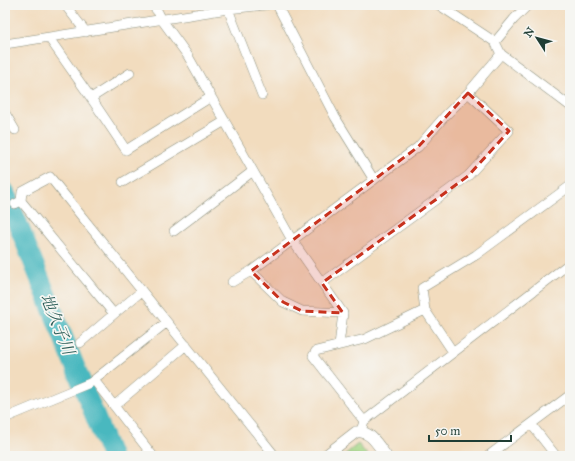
<svg xmlns="http://www.w3.org/2000/svg" width="575" height="461" font-family="'IM FELL Great Primer','Noto Serif JP',serif">
	<style>
		.park { fill: url(#park-tufts); stroke: #628a5d }
		.lines { fill: none; stroke-linecap: round; stroke-linejoin: round }
		.river { stroke: #49b8bf; stroke-width: 20 }
		.minor-casing { stroke: #888c79; stroke-width: 10 }
		.tertiary-casing { stroke: #888c79; stroke-width: 12 }
		.minor { stroke: #fff; stroke-width: 9 }
		.tertiary { stroke: #fff; stroke-width: 11 }
		.marked { fill: #c8321e; fill-opacity: 0.2; stroke: #c8321e; stroke-width: 3; stroke-dasharray: 8 5; stroke-linejoin: round }
		.labels { text-anchor: middle; stroke-width: 3.5; stroke-linejoin: round; paint-order: stroke }
		.water-label { font-size: 16px; font-style: italic; fill: #2a5c57; stroke: #f6f6f2 }
	</style>
	<defs>
		<pattern id="park-tufts" width="24" height="20" patternUnits="userSpaceOnUse"><rect width="24" height="20" fill="#a5d786"/><path d="M3 7l-1-3M5 7V3M7 7l1-3M15 17l-1-3M17 17v-4M19 17l1-3" fill="none" stroke="#8eb974"/></pattern>
	</defs>
	<rect width="100%" height="100%" fill="#f6f6f2"/>
	<filter id="ink" filterUnits="userSpaceOnUse"><feTurbulence type="fractalNoise" baseFrequency=".025" numOctaves="2"/><feDisplacementMap in="SourceGraphic" scale="8" xChannelSelector="R" yChannelSelector="G"/><feConvolveMatrix kernelMatrix="1 2 1 2 8 2 1 2 1" color-interpolation-filters="sRGB"/></filter>
	<filter id="wash" filterUnits="userSpaceOnUse"><feTurbulence type="fractalNoise" baseFrequency=".012" numOctaves="4" result="noise"/><feDisplacementMap in="SourceGraphic" scale="16" xChannelSelector="R" yChannelSelector="G"/><feGaussianBlur stdDeviation="0.9" result="paint"/><feColorMatrix in="noise" values="0 0 0 0 0 0 0 0 0 0 0 0 0 0 0 0 0 1.4 0 .05"/><feComposite in="paint" operator="in"/></filter>
	<g filter="url(#wash)">
		<rect width="100%" height="100%" fill="#f2dcbe"/>
		<!-- park -->
		<path class="park" d="M358,444L368,456H343Z"/>
		<g class="lines">
			<!-- river -->
			<path class="river" d="M5,192L111,456"/>
		</g>
	</g>
	<g filter="url(#ink)">
		<g class="lines">
			<defs>
				<path id="minor" d="M65,5L86,32
					M152,5L158,12L162,20L188,56L292,240L343,313L339,345
					M277,5L335,117L374,180
					M439,5L495,42L501,54L570,106
					M228,9L262,95
					M49,38L91,98
					M495,42L514,19L528,5
					M5,44L228,9L266,5
					M130,73L91,98L126,150L211,97
					M5,113L15,130
					M123,182L225,121
					M21,201L114,314L142,291
					M15,204L21,201L22,192L50,177L275,456
					M174,231L253,171
					M251,271L283,302L302,311L343,313
					M232,282L251,271L418,147L445,116L468,93L501,54
					M322,283L468,176L509,131L468,93
					M80,343L114,314
					M453,352L425,310L422,288L476,255L570,186
					M94,380L167,322
					M114,406L186,345
					M5,418L90,383L94,380L153,456
					M364,421L313,356L316,351L365,339L425,310
					M531,424L556,456
					M361,431L364,421L570,263
					M488,456L570,395"/>
				<path id="tertiary" d="M325,456L356,432C370,429 379,447 386,456"/>
			</defs>
			<!-- minor casing -->
			<use href="#minor" class="minor-casing"/>
			<!-- tertiary casing -->
			<use href="#tertiary" class="tertiary-casing"/>
			<!-- minor -->
			<use href="#minor" class="minor"/>
			<!-- tertiary -->
			<use href="#tertiary" class="tertiary"/>
		</g>
	</g>
	<!-- marked area -->
	<path class="marked" d="M468,93L509,131L468,176L322,283L343,313L302,311L283,302L251,271L418,147Z"/>
	<g class="labels">
		<!-- water labels -->
		<g class="water-label">
			<text transform="translate(58 324) rotate(68)" y="6">地久子川</text>
		</g>
	</g>
	<!-- margin -->
	<rect width="575" height="461" fill="none" stroke="#f6f6f2" stroke-width="20"/>
	<!-- north arrow -->
	<g transform="translate(537 38) rotate(306)" stroke="#f6f6f2" stroke-width="3" paint-order="stroke">
	<path d="M0-3L7 15L0 10L-7 15Z" fill="#1f3d34"/>
	<text y="-6" font-size="11" font-weight="bold" text-anchor="middle" fill="#1f3d34">N</text>
	</g>
	<!-- scale -->
	<path d="M429 435v6h82v-6" fill="none" stroke="#1f3d34" stroke-width="2"/>
	<text x="435" y="435" font-size="12" fill="#1f3d34" stroke="#f6f6f2" stroke-width="3" paint-order="stroke">50 m</text>
</svg>
